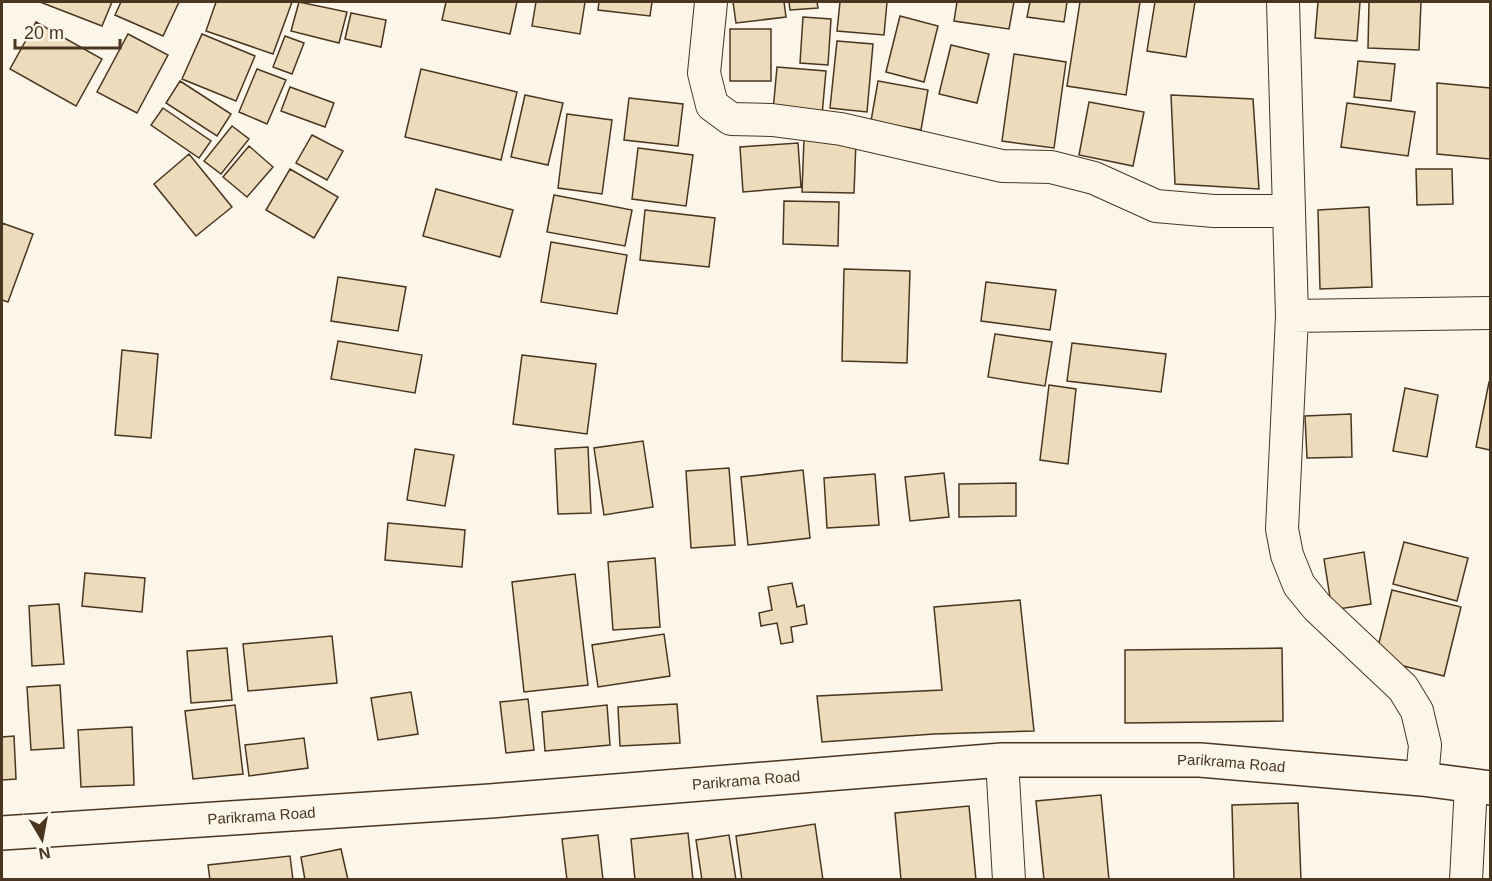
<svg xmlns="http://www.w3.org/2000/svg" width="1492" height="881" font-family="Helvetica,sans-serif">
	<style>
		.building { fill: #ecdcbc; stroke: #4a3520; stroke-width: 1.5 }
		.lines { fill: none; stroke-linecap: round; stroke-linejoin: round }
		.street-casing { stroke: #4a3520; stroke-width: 34 }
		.primary-casing { stroke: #4a3520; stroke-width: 36 }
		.street { stroke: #fbf6e9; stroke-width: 32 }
		.primary { stroke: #fbf6e9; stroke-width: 33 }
		.labels { text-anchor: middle; stroke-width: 4.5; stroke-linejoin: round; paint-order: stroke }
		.street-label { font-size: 15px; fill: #4a3520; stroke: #fbf6e9 }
	</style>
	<rect width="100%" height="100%" fill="#fbf6e9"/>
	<!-- building -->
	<path class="building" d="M40,2H112L102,26Z
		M121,2H179L163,36L115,15Z
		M216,2H292L273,54L206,31Z
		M299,2L347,12L339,43L291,31Z
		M446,2H517L510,34L442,20Z
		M536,2H585L580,34L532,26Z
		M599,2H652L650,16L598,10Z
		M733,2H784L786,17L736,23Z
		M789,2H817L818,8L790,10Z
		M840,2H887L884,35L837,31Z
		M957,2H1014L1009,29L954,21Z
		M1030,2H1067L1064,22L1027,17Z
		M1080,2H1140L1126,95L1067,86Z
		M1155,2H1195L1186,57L1147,51Z
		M1318,2H1360L1357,41L1315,38Z
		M1369,2H1421L1419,50L1368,48Z
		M351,13L386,20L381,47L345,39Z
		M900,16L938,26L924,82L886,72Z
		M803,17L831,19L828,65L800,63Z
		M36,22L102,59L76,106L10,69Z
		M730,29H771V81H730Z
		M128,34L168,55L137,113L97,92Z
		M202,34L255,56L236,101L182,79Z
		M285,36L304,43L292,74L273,67Z
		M837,41L873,44L867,112L830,108Z
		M951,45L989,54L977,103L939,94Z
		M1014,54L1066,62L1054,148L1002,141Z
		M1358,61L1395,64L1391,101L1354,97Z
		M777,67L826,71L822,115L773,111Z
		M257,69L286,80L267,124L239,112Z
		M421,69L517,92L501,160L405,137Z
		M180,81L231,114L217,136L166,103Z
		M878,81L928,90L921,130L871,121Z
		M1437,83L1490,88V159L1437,154Z
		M290,87L334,103L325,127L281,111Z
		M525,95L563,103L548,165L511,157Z
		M1171,95L1253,99L1259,189L1175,184Z
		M629,98L683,104L678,146L624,140Z
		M1089,102L1144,112L1133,166L1079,155Z
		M1347,103L1415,112L1408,156L1341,147Z
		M163,108L211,141L199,158L151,125Z
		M567,114L612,120L602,194L558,188Z
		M232,126L249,139L221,174L204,161Z
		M312,135L343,151L327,180L296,163Z
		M804,139L856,141L854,193L802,192Z
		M798,143L801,187L743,192L740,147Z
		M249,146L273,167L247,197L223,177Z
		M638,148L693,155L686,206L632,199Z
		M189,154L232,207L196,236L154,184Z
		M290,169L338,197L314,238L266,210Z
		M1416,169H1452L1453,204L1417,205Z
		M436,189L513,210L500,257L423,236Z
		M554,195L632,210L625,246L547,232Z
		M784,201L839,202L838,246L783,244Z
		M1369,207L1372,287L1320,289L1318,210Z
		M645,210L715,218L709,267L640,260Z
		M2,223L33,234L8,302L2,300Z
		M551,242L627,255L617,314L541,302Z
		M844,269L910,271L907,363L842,361Z
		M338,277L406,287L398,331L331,321Z
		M986,282L1056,290L1050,330L981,321Z
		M995,334L1052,342L1045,386L988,377Z
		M338,341L422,355L415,393L331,379Z
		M1072,343L1166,354L1161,392L1067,381Z
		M122,350L158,354L151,438L115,435Z
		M522,355L596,364L587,434L513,424Z
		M1489,382H1490V450L1476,447Z
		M1049,385L1076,389L1068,464L1040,460Z
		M1405,388L1438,395L1427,457L1393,451Z
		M1351,414L1352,457L1307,458L1305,416Z
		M643,441L653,507L604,515L594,448Z
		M588,447L591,513L558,514L555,449Z
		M415,449L454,455L445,506L407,500Z
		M729,468L735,545L691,548L686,471Z
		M803,470L810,538L748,545L741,477Z
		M944,473L949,517L910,521L905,477Z
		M875,474L879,525L827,528L824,478Z
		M1016,483V516L959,517V484Z
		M388,523L465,530L462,567L385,560Z
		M1404,542L1468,558L1457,601L1393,584Z
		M1364,552L1371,604L1332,610L1324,559Z
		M655,558L660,627L613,630L608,562Z
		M85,573L145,578L142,612L82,606Z
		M575,574L588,685L524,692L512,582Z
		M792,583L797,607L804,605L807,624L791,627L793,642L781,644L777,623L761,626L759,613L772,610L768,587Z
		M1392,590L1461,607L1444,676L1375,659Z
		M1020,600L1034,731L934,734L822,742L817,696L942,690L934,607Z
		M59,604L64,664L32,666L29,606Z
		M664,634L670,676L598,687L592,645Z
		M332,636L337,683L248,691L243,644Z
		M227,648L232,700L191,703L187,651Z
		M1282,648L1283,721L1125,723V650Z
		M60,685L64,748L31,750L27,687Z
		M411,692L418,734L378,740L371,698Z
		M528,699L534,750L506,753L500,702Z
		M677,704L680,743L620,746L618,707Z
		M235,705L243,774L193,779L185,711Z
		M607,705L610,745L545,751L542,712Z
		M132,727L134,785L81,787L78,730Z
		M14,736L16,779L2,780V737Z
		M304,738L308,768L249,776L245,745Z
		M1101,795L1109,880H1044L1036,801Z
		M1298,803L1301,880H1234L1232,805Z
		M969,806L976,880H901L895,813Z
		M815,824L823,880H742L736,836Z
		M688,833L693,880H635L631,839Z
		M598,835L603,880H567L562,839Z
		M729,835L736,880H702L696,840Z
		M341,849L348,880H305L301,857Z
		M290,856L293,880H210L208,865Z"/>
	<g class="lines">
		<defs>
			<path id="street" d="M711,2L704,73L712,105L731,119L772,120L841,129L1002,166L1051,167L1094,178L1156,206L1214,211H1289
				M1283,2L1292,316L1282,529L1287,555L1299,585L1317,607L1403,688L1417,711L1425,745L1422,779
				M1292,316L1490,313
				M1002,760L1009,880
				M1466,880L1471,785"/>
			<g id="primary">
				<path id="s1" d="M2,833L490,801L1002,760H1200L1422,779L1490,788"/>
			</g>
		</defs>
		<!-- street casing -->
		<use href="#street" class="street-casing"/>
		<!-- primary casing -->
		<use href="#primary" class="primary-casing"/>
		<!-- street -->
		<use href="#street" class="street"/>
		<!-- primary -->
		<use href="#primary" class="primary"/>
	</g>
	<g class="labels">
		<!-- street labels -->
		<g class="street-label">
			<text dy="5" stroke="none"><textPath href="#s1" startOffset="1232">Parikrama Road</textPath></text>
			<text dy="5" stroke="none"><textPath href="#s1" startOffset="746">Parikrama Road</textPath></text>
			<text dy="5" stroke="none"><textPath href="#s1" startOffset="260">Parikrama Road</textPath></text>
		</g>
	</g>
	<!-- border -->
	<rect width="1492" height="881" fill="none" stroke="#4a3520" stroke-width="6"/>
	<!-- north arrow -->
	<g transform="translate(42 839) rotate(170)" stroke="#fbf6e9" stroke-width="4.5" paint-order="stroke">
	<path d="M0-4.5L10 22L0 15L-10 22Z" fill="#4a3520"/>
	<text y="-9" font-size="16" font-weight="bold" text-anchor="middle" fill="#4a3520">N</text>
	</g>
	<!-- scale -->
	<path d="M15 39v9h105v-9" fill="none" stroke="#4a3520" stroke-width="3"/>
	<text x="24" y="39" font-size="18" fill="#4a3520" stroke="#fbf6e9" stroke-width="4.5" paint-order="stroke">20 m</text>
</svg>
